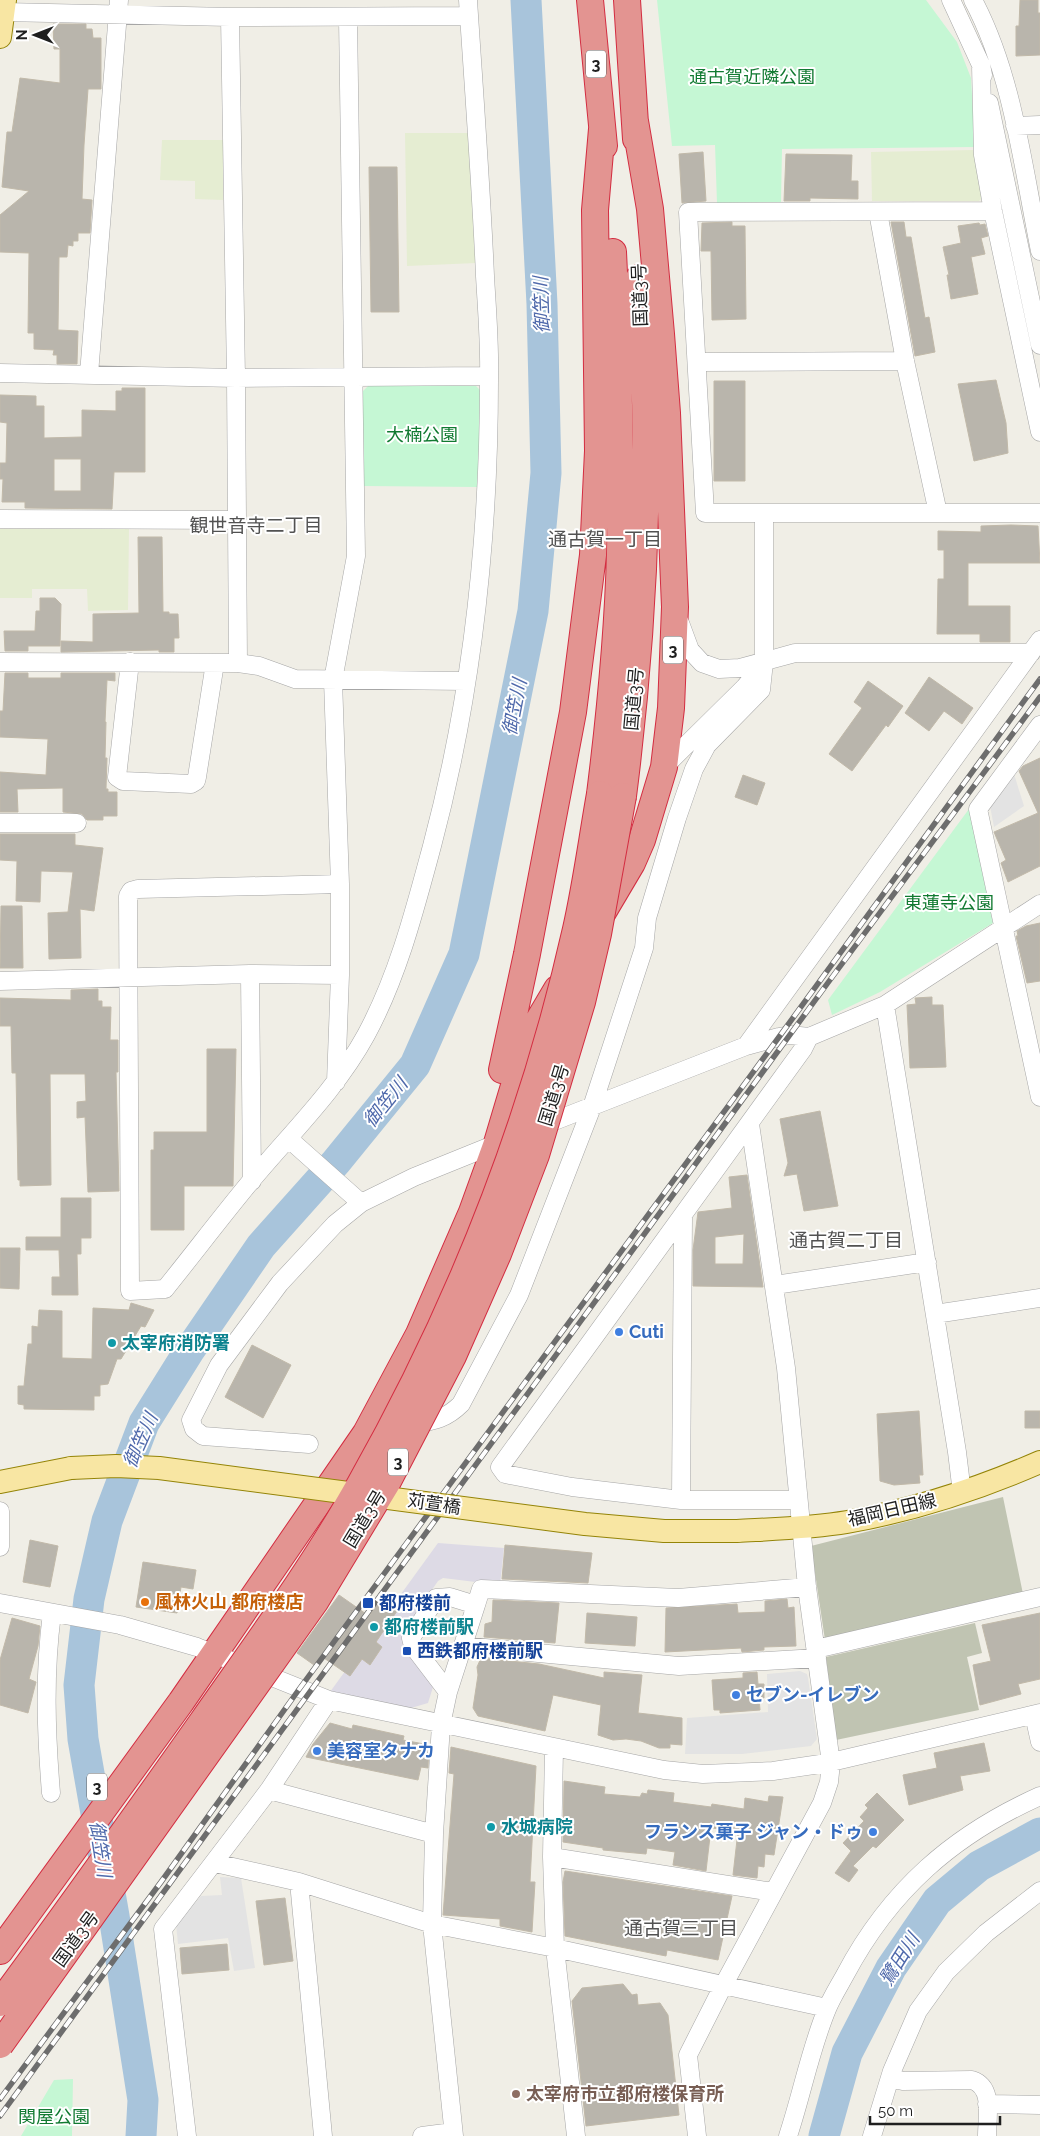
<svg xmlns="http://www.w3.org/2000/svg" width="1040" height="2136" font-family="Raleway,'Noto Sans JP',sans-serif">
	<style>
		.construction { fill: #c0c4b2 }
		.farmland { fill: #e5edd2 }
		.park { fill: #c5f7d4 }
		.parking { fill: #e3e3e3 }
		.plaza { fill: #dddae5 }
		.lines { fill: none; stroke-linecap: round; stroke-linejoin: round }
		.river { stroke: #a8c4db; stroke-width: 31 }
		.building { fill: #b9b5ac; stroke: #c1b9a9; fill-rule: evenodd }
		.minor-casing { stroke: #a6a6a6; stroke-width: 19 }
		.major-casing { stroke: #948407; stroke-width: 24 }
		.highway-casing { stroke: #d32d41; stroke-width: 28 }
		.minor { stroke: #fff; stroke-width: 18 }
		.major { stroke: #f8e6a3; stroke-width: 22 }
		.highway { stroke: #e39491; stroke-width: 26 }
		.rail-casing { stroke: #6d6d6d; stroke-width: 5.5 }
		.rail { stroke: #fff; stroke-width: 4; stroke-dasharray: 11; stroke-linecap: butt }
		.major-bridge-casing { stroke: #948407; stroke-width: 24; stroke-linecap: butt }
		.highway-bridge-casing { stroke: #d32d41; stroke-width: 28; stroke-linecap: butt }
		.major-bridge { stroke: #f8e6a3; stroke-width: 22 }
		.highway-bridge { stroke: #e39491; stroke-width: 26 }
		.shop-dot { fill: #3f7fe0; stroke: #fff; stroke-width: 2 }
		.culture-dot { fill: #0f9aa8; stroke: #fff; stroke-width: 2 }
		.food-dot { fill: #e8710a; stroke: #fff; stroke-width: 2 }
		.transit-dot { fill: #1a4fb4; stroke: #fff; stroke-width: 2 }
		.education-dot { fill: #8d6e63; stroke: #fff; stroke-width: 2 }
		.labels { text-anchor: middle; stroke-width: 4; stroke-linejoin: round; paint-order: stroke }
		.shield { fill: #fff; stroke: #626262; stroke-width: 1 }
		.shield-label { font-size: 16px; font-weight: bold; fill: #1f1f1f }
		.park-label { font-size: 18px; fill: #117a31; stroke: #fff }
		.street-label { font-size: 18px; fill: #1f1f1f; stroke: #fff }
		.shop-label { font-size: 18px; font-weight: bold; fill: #366cbe; stroke: #fff; text-anchor: start }
		.culture-label { font-size: 18px; font-weight: bold; fill: #0d838f; stroke: #fff; text-anchor: start }
		.food-label { font-size: 18px; font-weight: bold; fill: #c56008; stroke: #fff; text-anchor: start }
		.transit-label { font-size: 18px; font-weight: bold; fill: #164399; stroke: #fff; text-anchor: start }
		.education-label { font-size: 18px; font-weight: bold; fill: #785e54; stroke: #fff; text-anchor: start }
		.water-label { font-size: 19px; font-style: italic; fill: #4f69ab; stroke: #fff }
		.neighbourhood-label { font-size: 19px; fill: #525252; stroke: #fff }
	</style>
	<rect width="100%" height="100%" fill="#f0eee6"/>
	<!-- construction -->
	<path class="construction" d="M1003,1497L1023,1594L825,1640L811,1546Z
		M975,1623L982,1653L967,1657L979,1710L836,1740L826,1657Z"/>
	<!-- farmland -->
	<path class="farmland" d="M405,133H469L476,263L407,266Z
		M162,140H223V200L195,199V181L160,180Z
		M973,150L983,197L979,201H872L871,152Z
		M0,529H129L128,610L88,611L87,589H32V598H0Z"/>
	<!-- park -->
	<path class="park" d="M657,0H926L957,42L971,78L975,147L782,149L781,202L717,203L715,145L672,146Z
		M370,384L476,386L482,392L477,487L363,486L361,393Z
		M969,809L993,923L880,992L832,1015L828,1000Z
		M73,2079L72,2136H21L54,2080Z"/>
	<!-- parking -->
	<path class="parking" d="M1014,774L1024,806L994,827L990,806Z
		M800,1671L807,1674L808,1678L817,1739L811,1746L742,1754H685L687,1718L768,1712L767,1674Z
		M220,1877L241,1878L255,1968L234,1971L228,1938L178,1944L176,1924L201,1896L222,1895Z"/>
	<!-- plaza -->
	<path class="plaza" d="M438,1543L504,1548L500,1585L443,1578L438,1581L403,1632L402,1637L433,1687L428,1703L411,1708L330,1692Z"/>
	<g class="lines">
		<!-- river -->
		<path class="river" d="M141,2136L143,2100L114,1916L83,1739L79,1685L89,1599L107,1521L144,1423L189,1351L261,1246L336,1162L415,1065L464,954L533,611L546,473L542,304L526,0
			M824,2136L847,2053L891,1968L937,1901L979,1866L1040,1833"/>
	</g>
	<!-- building -->
	<path class="building" d="M1020,0H1038V13H1040V55L1016,56V26H1019Z
		M53,24H86V29H92L93,38H101V89H88L84,145L82,199L92,200L90,233H78V241H73V246L68,245L67,257H59L58,330L78,331L77,364H57V355H53L54,350L34,349V333H28L29,253L0,252V215L29,191L2,187L7,132H12L20,78L60,83V49H54Z
		M703,152L706,201L682,203L679,154Z
		M786,154L852,155L851,181H858V199L810,198V201H784Z
		M369,167H397L399,312H371Z
		M732,222V226H745L746,319L712,320L711,251H701L702,223Z
		M891,222H904L906,237H911L925,318L929,317L935,352L915,356Z
		M979,223L980,225L985,224L988,236L981,238L985,254L971,257L978,294L951,299L947,275H949L943,247L961,243L958,226Z
		M996,380L1006,423L1008,453L974,461L958,384Z
		M714,381H745V481H714Z
		M122,388H145V472H114L112,509L25,508V502H2L3,479H0V463H6L7,423L0,422V395L36,396V406H44V438L82,437V410L116,411V391H122ZM54,459H81V491H54Z
		M1011,525L1038,526L1040,563H968V606H1010V642H980V634H937L938,579H944V550H938V531L981,532V526Z
		M138,537H162L163,612H169V614H178L179,638H174V652H159V650L61,652V641L93,642V614L139,613Z
		M40,598H55L61,604L60,646H28V651H5L4,631H35L36,611H40Z
		M5,673H28V678H61V673H115V681L107,680L105,722H106L105,758H107L106,789H108V792H117V816H103V820H87L82,814L63,812V788L17,789L18,812H0V772L46,775L48,739L0,737V711H3Z
		M929,677L973,708L962,724L944,711L929,731L905,713Z
		M868,681L903,706L888,727L886,725L852,771L829,754L862,708L854,702Z
		M1040,758V866L1008,882L1001,863L1006,860L994,832L1038,813L1019,771L1023,766Z
		M743,775L765,783L757,805L735,797Z
		M0,834H75V845L103,848L94,911L80,909L81,958L49,959L48,913L68,912L73,872L41,871L40,902L16,901L17,861L0,860Z
		M1,906H22L23,968H0Z
		M1040,923V981L1027,983L1016,936H1018L1017,931L1026,926Z
		M98,989V1001H102V1007H111L110,1040H118V1072H116L119,1191L88,1192L85,1117L77,1118V1102L86,1101L85,1074H50L51,1185L20,1186V1180H18L16,1073H12L11,1026H0V998L71,1000V990Z
		M932,997V1005H943L946,1067L910,1068L907,1005L916,1004L915,998Z
		M207,1049H236L233,1186H184V1230H151V1150H154V1132H207Z
		M820,1111L838,1206L804,1211L797,1174L784,1176L788,1163L780,1119Z
		M747,1175L763,1287L693,1286V1250L698,1212L732,1208L729,1177ZM744,1234L743,1264H715V1237Z
		M61,1198H91V1238H81V1254H77L78,1295H52V1277H60L59,1250H26V1237H61Z
		M0,1248H20L19,1289L0,1288Z
		M131,1303L154,1310L145,1327L141,1326L121,1359H117L108,1384L100,1385V1396H94V1410L24,1409V1405L18,1404V1386H24L28,1344H32V1326L38,1327L39,1310L62,1311V1358L92,1359L93,1308L129,1310Z
		M252,1345L291,1365L263,1418L225,1397Z
		M919,1411L923,1475H919L920,1483L894,1485L880,1481L877,1414Z
		M1025,1411H1040V1428H1025Z
		M30,1540L58,1546L50,1587L23,1582Z
		M505,1545L592,1553L588,1583L502,1579Z
		M143,1562L196,1570L193,1589L181,1587L177,1613L136,1607Z
		M339,1595L369,1616L380,1600L397,1611L376,1642L382,1647L370,1665L362,1659L350,1676L321,1656L314,1665L297,1653Z
		M787,1599L788,1608L794,1607L796,1646L764,1647V1650L742,1652L741,1648L665,1652L666,1608L737,1604L738,1613L765,1612V1601Z
		M493,1600L559,1603L555,1643L484,1637L485,1624L492,1622Z
		M587,1613L637,1617L635,1646L585,1643Z
		M1040,1613V1679L1018,1684L1021,1694L980,1705L973,1665L991,1661L982,1625Z
		M12,1618L40,1626L38,1646L29,1679L36,1682L28,1713L0,1705V1660Z
		M481,1658L539,1664L604,1678V1672L642,1675L638,1713L682,1718V1745L670,1744V1748H659L641,1741L626,1739L613,1740L598,1735L601,1705L553,1695L545,1731L478,1716L473,1708L478,1675L477,1667Z
		M757,1672L758,1684H764V1698H759L760,1710L720,1713V1710H714L712,1680L743,1678V1673Z
		M330,1723L352,1729L353,1725L404,1736L403,1740L429,1745L428,1768L421,1767L418,1780L306,1757L313,1744Z
		M984,1743L990,1771L960,1776L963,1790L909,1805L903,1775L937,1768L934,1753Z
		M451,1747L536,1766L530,1882H535L532,1932L500,1926V1919L443,1915L454,1774L449,1773Z
		M564,1781L605,1787L604,1794L640,1797L642,1793L647,1794L648,1790L674,1793L673,1802L711,1807L712,1804L744,1809L745,1798L768,1802L769,1796L783,1797L774,1855L765,1854L764,1867L758,1866L757,1878L733,1875L738,1831L711,1828L706,1871L673,1865L675,1852L647,1848L646,1854L603,1850V1848L563,1842Z
		M877,1793L904,1820L876,1848L873,1846L853,1866L858,1870L849,1882L835,1873L851,1851L843,1843L864,1821L860,1817L868,1808L865,1805Z
		M565,1871L732,1896L718,1960L667,1950L666,1956L565,1936L563,1882Z
		M285,1898L293,1961L264,1965L256,1901Z
		M227,1944L229,1970L182,1974L180,1948Z
		M623,1984L632,1995L637,1994L638,2005L660,2003L668,2015L679,2115L586,2126L572,2001L582,1988Z"/>
	<g class="lines">
		<defs>
			<path id="minor" d="M951,0L981,65L983,75
				M973,0C1013,75 1023,168 1040,251
				M4,12L230,17L469,16
				M230,17L236,378L238,663
				M981,65L983,155L993,211L1040,432
				M989,103L1040,345
				M1015,126L1040,125
				M993,211L688,212L705,513H1040
				M878,212L905,361L938,513
				M698,362L905,361
				M0,373L236,378L489,376
				M89,374L119,0
				M0,519L237,520
				M680,623L690,650L702,663L719,669L740,668L795,653H1031
				M0,662L238,663L259,666L295,679L466,681
				M130,662L117,777L123,781L191,784L196,781L197,777L215,663
				M1040,725L978,809L1040,1097
				M664,767L745,687L764,663
				M0,823H77
				M340,884L138,889L131,891L128,896L130,1291L165,1289C194,1253 222,1216 251,1181C291,1133 336,1090 366,1035C398,976 415,909 432,846C472,696 489,534 489,380C490,345 487,311 485,276C481,184 474,92 468,0
				M250,974L252,1181
				M0,981L250,974L340,975
				M885,1005L957,1452L962,1493
				M746,1046L1040,640
				M336,1082L340,975V884L333,680L356,556L348,18
				M539,1127L746,1046L779,1037L790,1035L809,1037L885,1005L1040,904
				M289,1139L361,1203
				M775,1285L927,1262
				M935,1314L1040,1298
				M411,1425C432,1421 445,1420 461,1404L519,1295L592,1107L644,948L647,918L677,818L694,769L707,745L761,690L764,662V514
				M309,1444L203,1436L194,1429L191,1420L219,1365L280,1283L335,1224L361,1203L414,1177L503,1141
				M681,1500L683,1216
				M798,1500H681L572,1487L505,1474L500,1467L803,1049L809,1037
				M0,1511V1547
				M0,1603L120,1625L197,1647L329,1700L664,1770L703,1774L773,1771L827,1763L1040,1713
				M476,1605L481,1589L678,1598L807,1587
				M463,1646L679,1666L817,1658
				M816,1649L1040,1597
				M448,1692L413,1646L411,1638L436,1598L450,1597L476,1605L448,1692L441,1725L434,1834L432,1924L454,2136
				M1034,1715L1040,1742
				M554,1749L552,1857L555,1948L576,2136
				M269,1790L434,1834
				M51,1793C46,1732 44,1674 52,1613
				M552,1857L773,1892
				M215,1863L299,1882L432,1924L555,1948L827,2008
				M299,1882L323,2136
				M890,2078L903,2081L972,2080C994,2087 987,2117 987,2136
				M987,2104L1040,2105
				M187,2136L163,1929L269,1790L329,1700
				M422,2136L453,2132
				M697,2136L688,2055L723,1986L822,1803L829,1782L831,1763L807,1587L786,1368L750,1124
				M788,2136C802,2094 810,2050 827,2009C832,1997 839,1986 845,1975C890,1890 953,1835 1040,1796
				M872,2136L892,2071L918,2011L946,1972L986,1933L1040,1891"/>
			<path id="major" d="M0,37L5,0
				M0,1482L71,1468
				M737,1531C774,1529 811,1528 847,1522C914,1510 978,1489 1040,1462"/>
			<path id="highway" d="M590,0L604,146
				M627,0L636,139
				M600,794C610,714 618,633 620,552C622,452 618,352 613,252
				M623,796C638,679 646,562 646,444C646,389 641,333 639,278
				M603,912L632,863L642,840L664,767L671,708L675,607L667,413L661,334L650,209L635,121
				M502,1070L527,954L573,712L593,555L598,451L595,210L602,129
				M0,1951L181,1702L366,1433L419,1334L472,1212L497,1143L525,1049L534,1028L557,989"/>
		</defs>
		<!-- minor casing -->
		<use href="#minor" class="minor-casing"/>
		<!-- major casing -->
		<use href="#major" class="major-casing"/>
		<!-- highway casing -->
		<use href="#highway" class="highway-casing"/>
		<!-- minor -->
		<use href="#minor" class="minor"/>
		<!-- major -->
		<use href="#major" class="major"/>
		<!-- highway -->
		<use href="#highway" class="highway"/>
		<defs>
			<path id="rail" d="M0,2099L161,1882L300,1688L779,1037L1040,679
				M0,2116L827,984L1040,697"/>
		</defs>
		<!-- rail casing -->
		<use href="#rail" class="rail-casing"/>
		<!-- rail -->
		<use href="#rail" class="rail"/>
		<defs>
			<path id="major-bridge" d="M71,1468L116,1466L159,1468L585,1524L664,1531H737"/>
			<path id="highway-bridge" d="M0,2003C69,1909 137,1814 204,1719C258,1642 314,1566 360,1484C458,1311 532,1124 576,929C586,885 592,839 600,794
				M0,2045L315,1602L387,1483L453,1356L498,1254L536,1155L582,1002L598,934L623,796"/>
		</defs>
		<!-- major-bridge casing -->
		<use href="#major-bridge" class="major-bridge-casing"/>
		<!-- highway-bridge casing -->
		<use href="#highway-bridge" class="highway-bridge-casing"/>
		<!-- major-bridge -->
		<use href="#major-bridge" class="major-bridge"/>
		<!-- highway-bridge -->
		<use href="#highway-bridge" class="highway-bridge"/>
	</g>
	<!-- markers -->
	<g class="shop-dot">
		<circle cx="619" cy="1332" r="5"/>
		<circle cx="736" cy="1695" r="5"/>
		<circle cx="317" cy="1751" r="5"/>
		<circle cx="873" cy="1832" r="5"/>
	</g>
	<g class="culture-dot">
		<circle cx="112" cy="1343" r="5"/>
		<circle cx="374" cy="1627" r="5"/>
		<circle cx="491" cy="1827" r="5"/>
	</g>
	<circle class="food-dot" cx="145" cy="1602" r="5"/>
	<g class="transit-dot">
		<rect x="362" y="1597" width="12" height="12" rx="2.5"/>
		<rect x="402" y="1646" width="10" height="10" rx="2.5"/>
	</g>
	<circle class="education-dot" cx="516" cy="2094" r="5"/>
	<g class="labels">
		<!-- shield labels -->
		<g class="shield">
			<rect x="586" y="50.5" width="20" height="27" rx="4"/>
			<rect x="663" y="636.5" width="20" height="27" rx="4"/>
			<rect x="388" y="1448.5" width="20" height="27" rx="4"/>
			<rect x="87" y="1773.5" width="20" height="27" rx="4"/>
		</g>
		<g class="shield-label">
			<text x="596" y="70">3</text>
			<text x="673" y="656">3</text>
			<text x="398" y="1468">3</text>
			<text x="97" y="1793">3</text>
		</g>
		<!-- park labels -->
		<g class="park-label">
			<text x="752" y="83">通古賀近隣公園</text>
			<text x="422" y="441">大楠公園</text>
			<text x="949" y="909">東蓮寺公園</text>
			<text x="54" y="2123">関屋公園</text>
		</g>
		<!-- street labels -->
		<g class="street-label">
			<text transform="translate(640 295) rotate(-92)" y="6">国道3号</text>
			<text transform="translate(634 699) rotate(-85)" y="6">国道3号</text>
			<text transform="translate(554 1095) rotate(-73)" y="6">国道3号</text>
			<text transform="translate(434 1504) rotate(8)" y="6">苅萱橋</text>
			<text transform="translate(892 1510) rotate(-13)" y="6">福岡日田線</text>
			<text transform="translate(365 1519) rotate(-59)" y="6">国道3号</text>
			<text transform="translate(76 1939) rotate(-54)" y="6">国道3号</text>
		</g>
		<!-- shop labels -->
		<g class="shop-label">
			<text x="629" y="1338">Cuti</text>
			<text x="746" y="1701">セブン-イレブン</text>
			<text x="327" y="1757">美容室タナカ</text>
			<text x="863" y="1838" text-anchor="end">フランス菓子 ジャン・ドゥ</text>
		</g>
		<!-- culture labels -->
		<g class="culture-label">
			<text x="122" y="1349">太宰府消防署</text>
			<text x="384" y="1633">都府楼前駅</text>
			<text x="501" y="1833">水城病院</text>
		</g>
		<!-- food labels -->
		<g class="food-label">
			<text x="155" y="1608">風林火山 都府楼店</text>
		</g>
		<!-- transit labels -->
		<g class="transit-label">
			<text x="379" y="1609">都府楼前</text>
			<text x="417" y="1657">西鉄都府楼前駅</text>
		</g>
		<!-- education labels -->
		<g class="education-label">
			<text x="526" y="2100">太宰府市立都府楼保育所</text>
		</g>
		<!-- water labels -->
		<g class="water-label">
			<text transform="translate(541 305) rotate(-92)" y="7">御笠川</text>
			<text transform="translate(514 707) rotate(-79)" y="7">御笠川</text>
			<text transform="translate(385 1102) rotate(-51)" y="7">御笠川</text>
			<text transform="translate(140 1440) rotate(-66)" y="7">御笠川</text>
			<text transform="translate(101 1849) rotate(81)" y="7">御笠川</text>
			<text transform="translate(899 1959) rotate(-58)" y="7">鷺田川</text>
		</g>
		<!-- neighbourhood labels -->
		<g class="neighbourhood-label">
			<text x="256" y="532">観世音寺二丁目</text>
			<text x="605" y="546">通古賀一丁目</text>
			<text x="846" y="1247">通古賀二丁目</text>
			<text x="681" y="1935">通古賀三丁目</text>
		</g>
	</g>
	<!-- north arrow -->
	<g transform="translate(35 35) rotate(270)" stroke="#ffffff" stroke-width="4" paint-order="stroke">
	<path d="M0-4L9 19L0 12L-9 19Z" fill="#1f1f1f"/>
	<text y="-8" font-size="14" font-weight="bold" text-anchor="middle" fill="#1f1f1f">N</text>
	</g>
	<!-- scale -->
	<path d="M870 2116v8h130v-8" fill="none" stroke="#1f1f1f" stroke-width="2.5"/>
	<text x="878" y="2116" font-size="15" fill="#1f1f1f" stroke="#ffffff" stroke-width="4" paint-order="stroke">50 m</text>
</svg>
